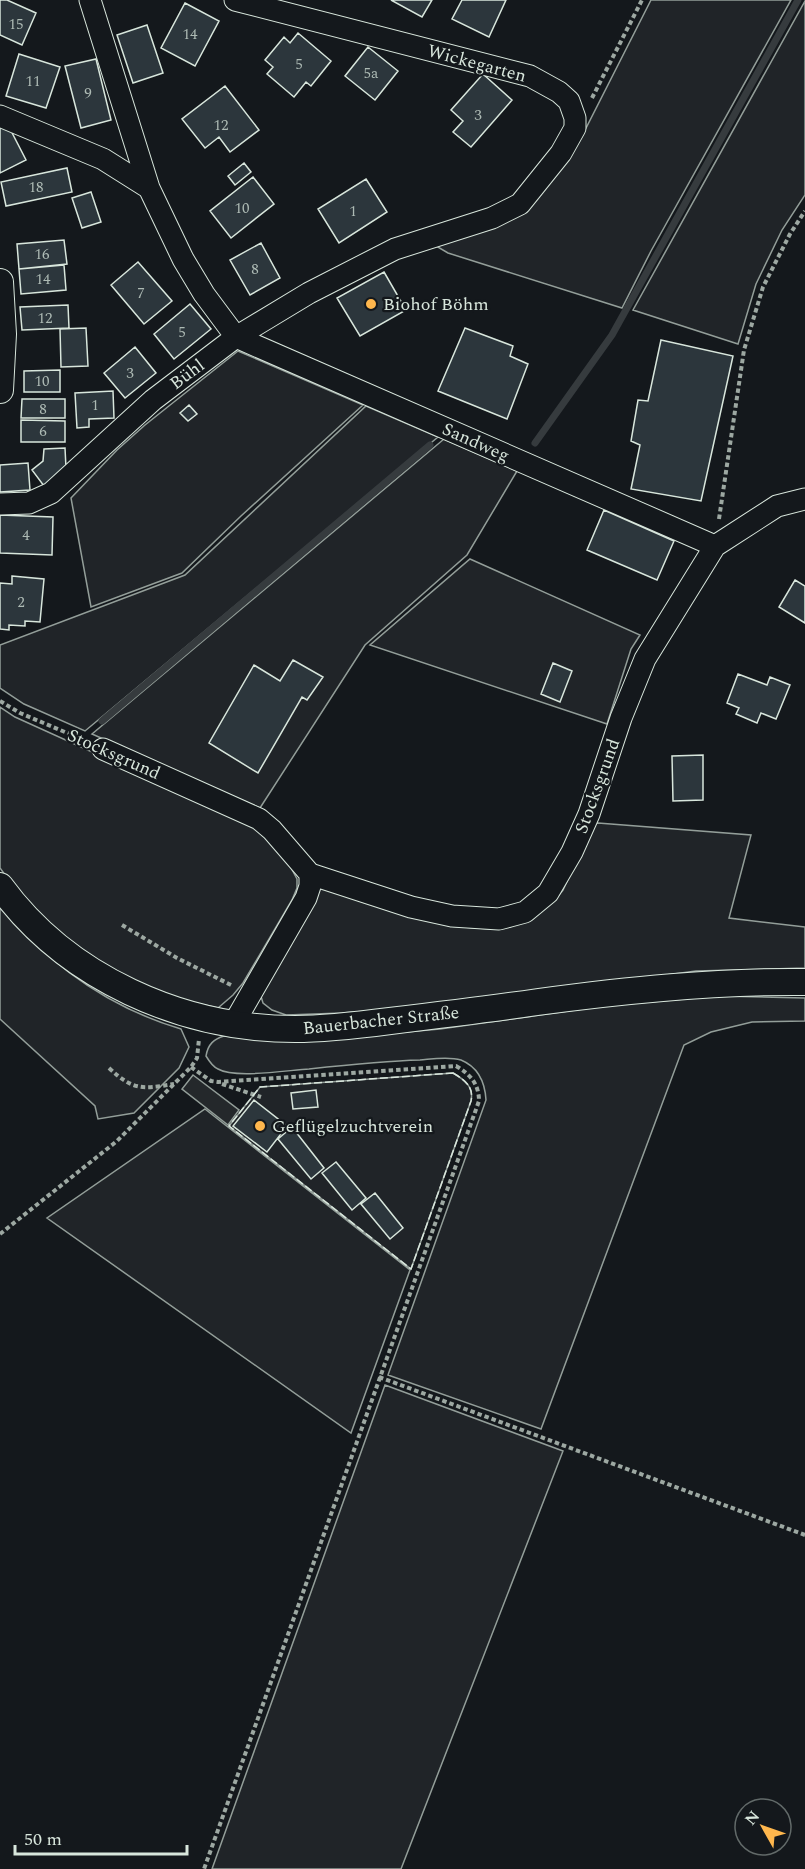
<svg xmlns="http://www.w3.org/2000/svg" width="805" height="1869" font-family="Spectral,serif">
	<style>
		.green { fill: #202428; stroke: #939e99; stroke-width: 1.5 }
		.parking { fill: #24282b; stroke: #939e99; stroke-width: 1.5 }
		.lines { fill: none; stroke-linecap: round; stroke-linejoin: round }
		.stream { stroke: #363b3e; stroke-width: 7 }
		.building { fill: #2c363c; stroke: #d8e6dc; stroke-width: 1.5 }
		.minor-casing { stroke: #d8e6dc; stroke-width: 23 }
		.tertiary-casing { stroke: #d8e6dc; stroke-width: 28 }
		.path { stroke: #9da8a2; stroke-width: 4; stroke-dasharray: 4.5 3; stroke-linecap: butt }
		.minor { stroke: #14181c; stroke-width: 21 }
		.tertiary { stroke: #14181c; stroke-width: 26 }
		.fence { stroke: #d8e6dc; stroke-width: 1.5; stroke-dasharray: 8 3; stroke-linecap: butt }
		.poi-dot { fill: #ffb74d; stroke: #14181c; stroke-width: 2 }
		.labels { text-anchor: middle; stroke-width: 4.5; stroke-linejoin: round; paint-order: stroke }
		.number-label { font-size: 15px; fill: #adbab4 }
		.street-label { font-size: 18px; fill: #d8e6dc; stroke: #14181c }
		.poi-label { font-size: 18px; fill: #d8e6dc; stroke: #14181c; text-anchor: start }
	</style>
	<rect width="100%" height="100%" fill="#14181c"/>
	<!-- green -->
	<path class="green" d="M651,0H791L651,251L622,308L448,253L436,246L495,225L584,132Z
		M805,1V195L782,230L756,284L738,344L633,310Z
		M238,351L363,405L241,516L182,573L91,607L71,498L117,450L145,425Z
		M366,406L438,437L85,731L24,704L0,688V645L185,575Z
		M444,439L517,471L467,555L365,645L260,808L92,734Z
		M470,559L640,635L631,649L607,724L370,645Z
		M0,707L15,717L233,816L266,835L289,864L297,879V888L292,900L243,983L233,995L218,1008C203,1004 187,1002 173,997C103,972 42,929 0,868Z
		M598,823L751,835L729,918L805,927V968L696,971L441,1005L342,1013L286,1015L272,1010L263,1003L260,993L316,884L449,926L491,929L510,927L528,919L555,900L563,890L593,824Z
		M0,905C48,964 107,1007 181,1029L189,1047L179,1068L134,1113L98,1119L95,1106L0,1019Z
		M719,996L805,998V1021L752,1022L711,1032L684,1045L541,1429L388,1375L486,1100C485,1083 478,1067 461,1060C448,1056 432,1059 420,1060C383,1061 346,1065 309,1069C289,1070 235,1079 218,1069C213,1067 209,1061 206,1056C208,1044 214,1039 224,1036L282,1041L315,1040L440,1029L604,1006Z
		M453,1073C465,1080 474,1087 471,1101L411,1269L229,1126L260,1087Z
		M205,1109L410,1270L351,1433L47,1218Z
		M385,1385L563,1451L401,1869H212Z"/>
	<!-- parking -->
	<path class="parking" d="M193,1075L239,1110L228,1125L182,1089Z"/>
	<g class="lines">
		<!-- stream -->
		<path class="stream" d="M535,443L612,335L798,0
			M102,721L430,445"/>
	</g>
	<!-- building -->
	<path class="building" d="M0,0H7L36,13L22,45L0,35Z
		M391,0H432L422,17Z
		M462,0H506L489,37L452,19Z
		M185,3L219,21L195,66L161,48Z
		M147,25L163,73L133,83L117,35Z
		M298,33L331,61L311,86L306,82L294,97L267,74L273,67L265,60L284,37L290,43Z
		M368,47L398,71L375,100L345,76Z
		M19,54L60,67L46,108L6,96Z
		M96,59L111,120L81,128L65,66Z
		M483,74L512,100L471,147L453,132L463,121L451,110Z
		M225,86L259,130L230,152L219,137L205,148L182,119Z
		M7,123L26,160L0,173V127Z
		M244,163L251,172L235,185L228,176Z
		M67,168L72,192L6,206L1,182Z
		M253,177L274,204L231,238L210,211Z
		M366,179L387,212L339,243L318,209Z
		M91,192L101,222L82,228L72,198Z
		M64,240L67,264L19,269L17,244Z
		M261,243L280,278L250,295L230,260Z
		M138,262L172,301L144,324L111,285Z
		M64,265L66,290L21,294L19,269Z
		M384,272L406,310L360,336L337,298Z
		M190,304L211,329L174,359L154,334Z
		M68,305L69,328L22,330L20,307Z
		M86,328L88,366L61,367L60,329Z
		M465,328L513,346L510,356L528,364L507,419L438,391Z
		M661,340L733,356L701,501L631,489L640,445L631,441L638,400L648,401Z
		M135,347L156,373L125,398L104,373Z
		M60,370V392H24V371Z
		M113,391L114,418L89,419V427L77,428L75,393Z
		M22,399H65V418H21Z
		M189,405L197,414L188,421L180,413Z
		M21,420L65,421V442H21Z
		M65,448L66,468L44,486L32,470L43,461L44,449Z
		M28,463L30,490L0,492V465Z
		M604,510L674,541L657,580L587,550Z
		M0,515L53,517L52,555L0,553Z
		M12,576L44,579L40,622L25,621V626L9,625V630L0,629V583L12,584Z
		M795,580L805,586V623L779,607Z
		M293,660L323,677L307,700L302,697L258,773L209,743L254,665L280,681Z
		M553,663L572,671L560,702L541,694Z
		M738,674L767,685L770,677L790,685L776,719L761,713L757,723L736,714L739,708L727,703Z
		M703,755V800L673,801L672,756Z
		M316,1090L318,1107L293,1109L291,1093Z
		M254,1100L287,1126L267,1152L233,1126Z
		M292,1127L324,1168L311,1179L278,1139Z
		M336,1162L366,1198L352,1210L322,1173Z
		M375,1193L403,1228L390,1239L361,1204Z"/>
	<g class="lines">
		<defs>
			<path id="minor" d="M235,0L530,76L559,92L569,101L575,118V128L561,153L520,204L492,218L395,249L309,293L236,337
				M0,116L103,159L149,188
				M236,337L715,546
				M0,504L29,503L51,493L153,400L236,337L204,294L183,259L149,188L90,0
				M103,749L259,819L272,830L310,874L411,907L452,916L499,919L525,912L548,893L572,852L589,814L621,718L645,659L715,546L777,506L805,499
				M234,1023L306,898L310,886V874"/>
			<path id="tertiary" d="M0,282L3,334L0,390
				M0,886C67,978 182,1029 295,1029C327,1029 359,1025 390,1021C440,1015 489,1009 538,1002C627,990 715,981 805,982"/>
		</defs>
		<!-- minor casing -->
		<use href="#minor" class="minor-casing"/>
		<!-- tertiary casing -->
		<use href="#tertiary" class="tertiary-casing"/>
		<!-- path -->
		<path class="path" d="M592,98L642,0
			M719,519L744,350L763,287L790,234L805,211
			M0,701L20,713L86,741
			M122,925L177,958L233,986
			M191,1067L211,1081L218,1082L456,1066C470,1074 479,1084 479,1101L204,1869
			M109,1068C134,1091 142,1089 174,1084
			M222,1084L261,1097
			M0,1234L117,1141L191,1067L197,1058L199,1039
			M379,1377L805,1535"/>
		<!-- minor -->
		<use href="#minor" class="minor"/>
		<!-- tertiary -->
		<use href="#tertiary" class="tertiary"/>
		<!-- fence -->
		<path class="fence" d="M453,1073C465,1080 474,1087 471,1101L411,1269L229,1126L260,1087Z"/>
	</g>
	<!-- markers -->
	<g class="poi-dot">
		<circle cx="371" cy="304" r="6"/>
		<circle cx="260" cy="1126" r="6"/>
	</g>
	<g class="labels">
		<!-- number labels -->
		<g class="number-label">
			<text x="16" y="29">15</text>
			<text x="190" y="39">14</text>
			<text x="299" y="69">5</text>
			<text x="371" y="78">5a</text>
			<text x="33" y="86">11</text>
			<text x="88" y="98">9</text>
			<text x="478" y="120">3</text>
			<text x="221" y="130">12</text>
			<text x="36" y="192">18</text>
			<text x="242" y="213">10</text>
			<text x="353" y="216">1</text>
			<text x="42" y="259">16</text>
			<text x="255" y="274">8</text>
			<text x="43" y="284">14</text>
			<text x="141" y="298">7</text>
			<text x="45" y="323">12</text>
			<text x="182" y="337">5</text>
			<text x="130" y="378">3</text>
			<text x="42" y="386">10</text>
			<text x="95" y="410">1</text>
			<text x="43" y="414">8</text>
			<text x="43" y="436">6</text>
			<text x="26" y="540">4</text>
			<text x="21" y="607">2</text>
		</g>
		<!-- street labels -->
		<g class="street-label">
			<text transform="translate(477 63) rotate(15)" y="6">Wickegarten</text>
			<text transform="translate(187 374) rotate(-37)" y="6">Bühl</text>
			<text transform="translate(476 442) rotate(24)" y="6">Sandweg</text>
			<text transform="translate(114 754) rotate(24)" y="6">Stocksgrund</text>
			<text transform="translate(597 786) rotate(-70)" y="6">Stocksgrund</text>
			<text transform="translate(381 1020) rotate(-6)" y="6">Bauerbacher Straße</text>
		</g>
		<!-- poi labels -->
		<g class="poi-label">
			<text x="383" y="310">Biohof Böhm</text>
			<text x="272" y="1132">Geflügelzuchtverein</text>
		</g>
	</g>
	<!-- north arrow -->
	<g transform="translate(763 1827) rotate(310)"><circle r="28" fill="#14181c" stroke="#626a69" stroke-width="1.5"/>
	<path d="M0-4.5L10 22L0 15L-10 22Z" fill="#ffb74d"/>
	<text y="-9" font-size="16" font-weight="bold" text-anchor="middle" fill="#d8e6dc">N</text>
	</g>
	<!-- scale -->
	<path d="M15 1845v9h172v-9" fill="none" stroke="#d8e6dc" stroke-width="3"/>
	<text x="24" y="1845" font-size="18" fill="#d8e6dc" stroke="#14181c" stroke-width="4.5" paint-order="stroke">50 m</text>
</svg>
